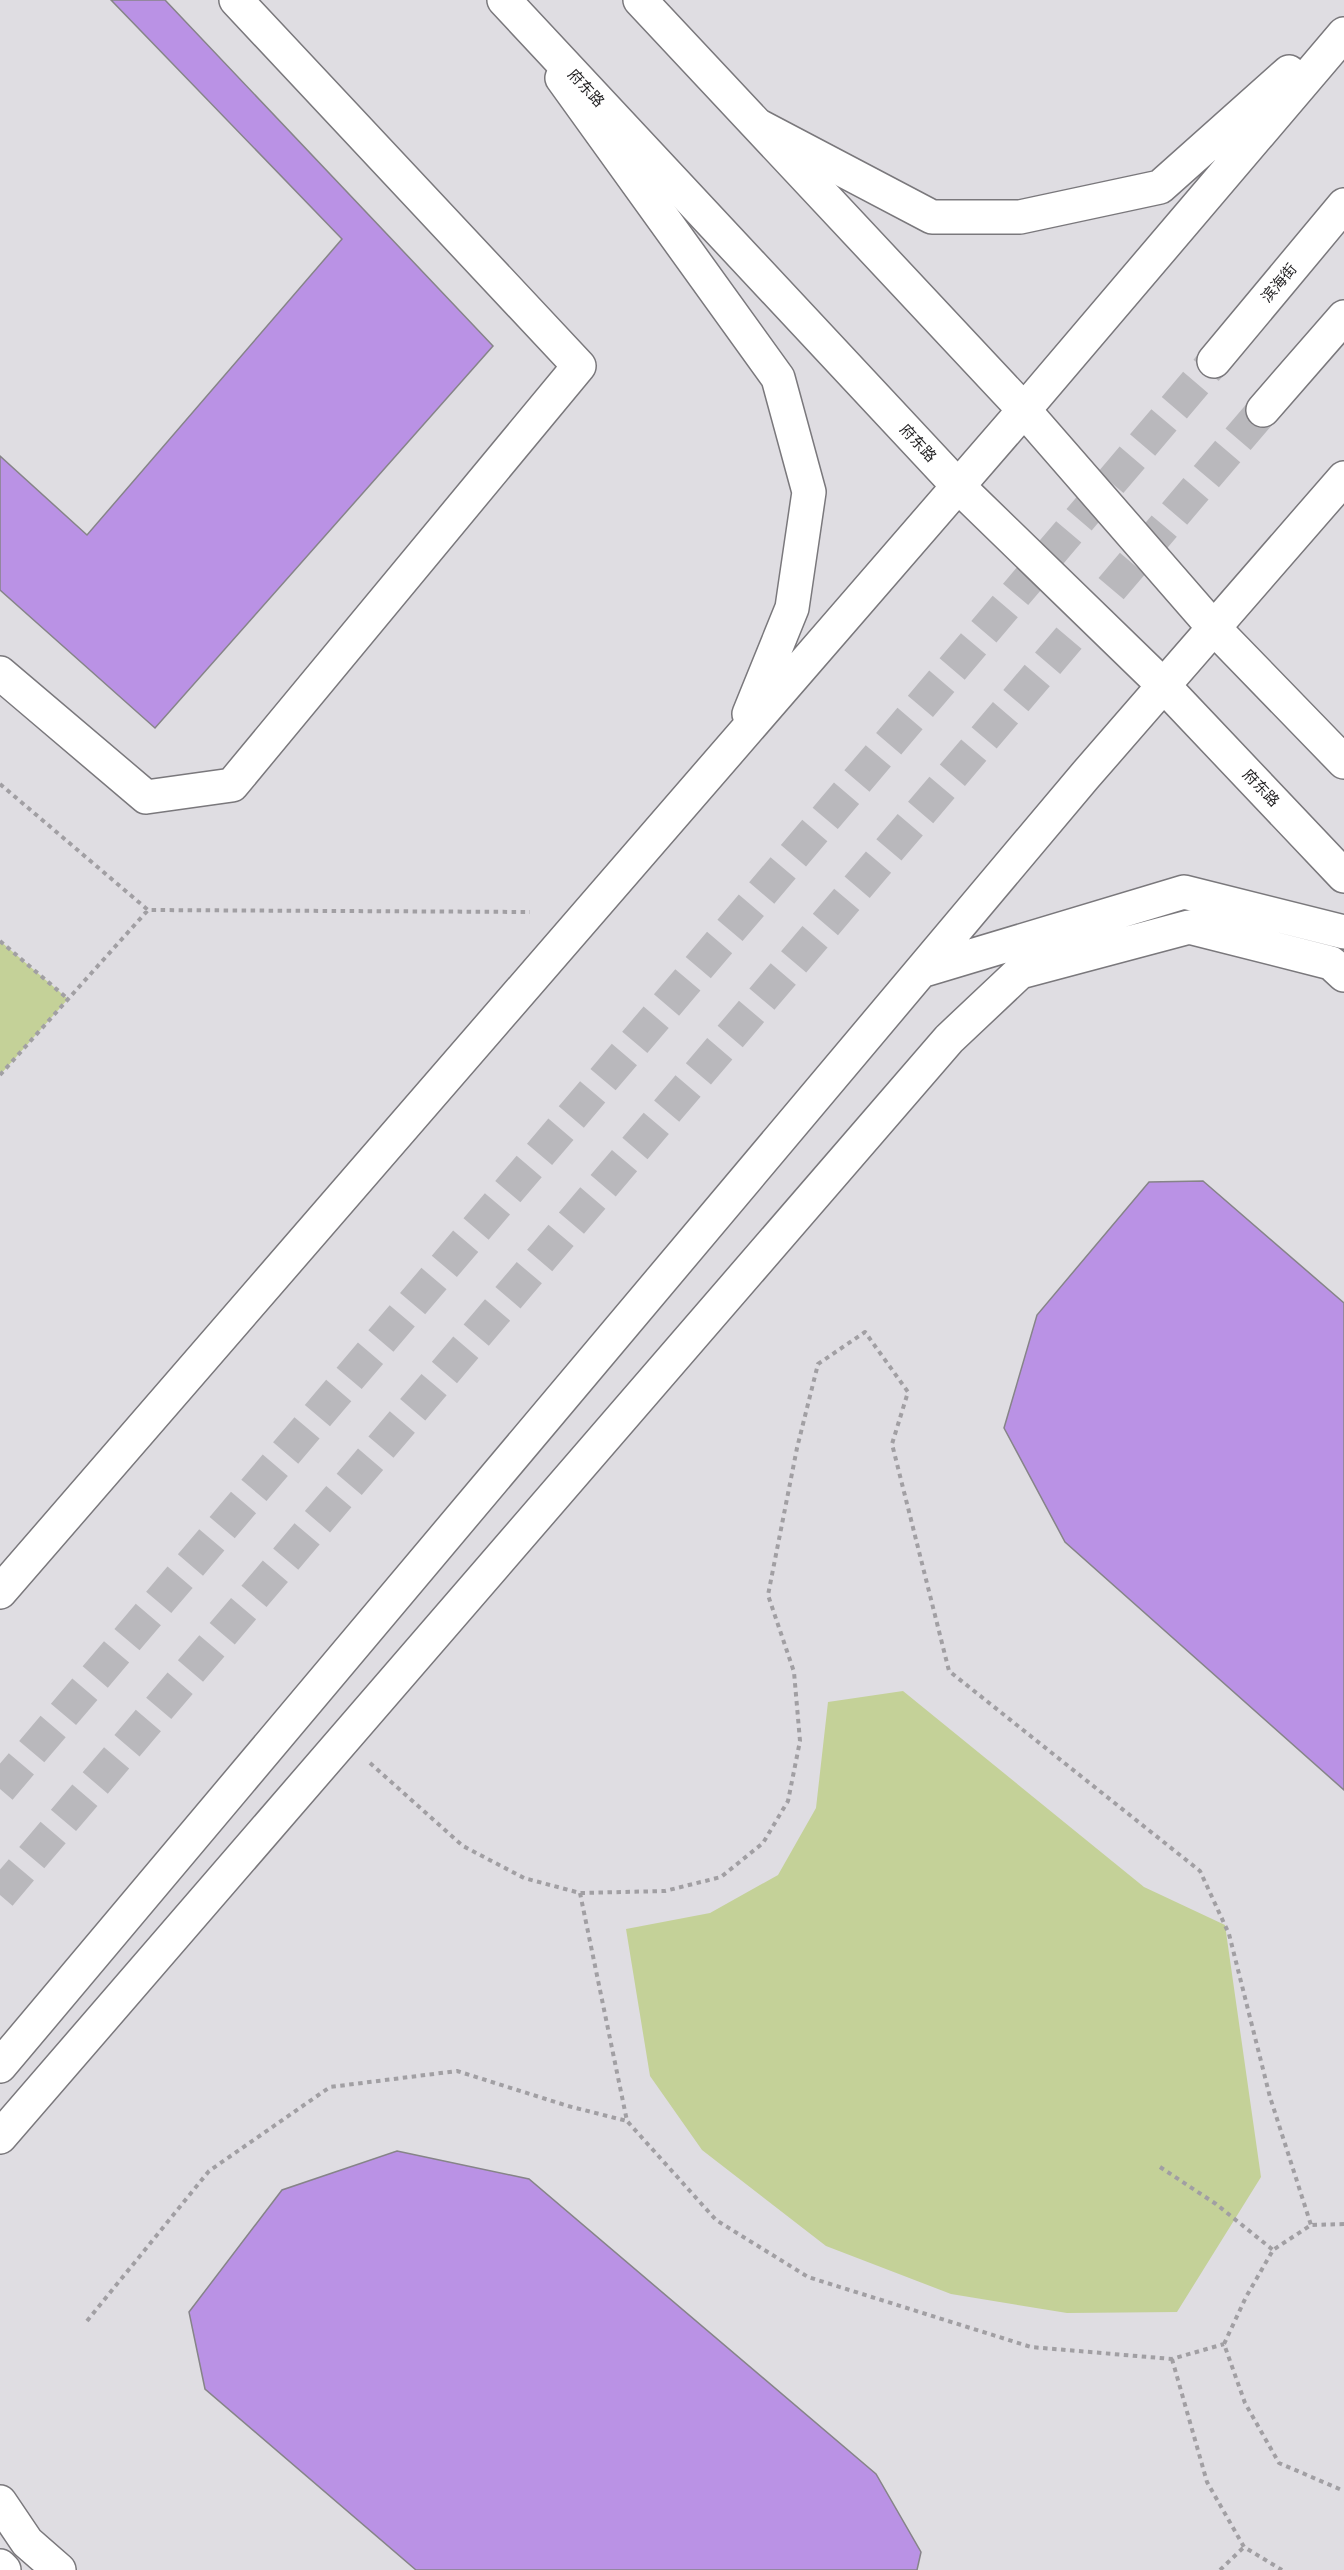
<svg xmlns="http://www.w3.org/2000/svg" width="1344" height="2570" font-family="Signika,'Noto Sans SC',sans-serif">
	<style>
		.green { fill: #c4d198 }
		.building { fill: #ba92e5; stroke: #868488; stroke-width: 1.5 }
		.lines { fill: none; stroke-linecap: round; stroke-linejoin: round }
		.major-tunnel { stroke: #b9b8bc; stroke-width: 33; stroke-dasharray: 33 16; stroke-linecap: butt }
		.minor-casing { stroke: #7a787c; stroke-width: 36 }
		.major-casing { stroke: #7a787c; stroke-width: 36 }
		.path { stroke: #a19fa3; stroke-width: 4; stroke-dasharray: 4.5 4.5; stroke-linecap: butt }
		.minor { stroke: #fff; stroke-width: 33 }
		.major { stroke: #fff; stroke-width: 33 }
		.labels { text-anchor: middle; stroke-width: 6; stroke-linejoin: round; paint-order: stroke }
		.street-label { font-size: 15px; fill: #232224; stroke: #fff }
	</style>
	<rect width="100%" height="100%" fill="#dfdde2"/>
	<!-- green -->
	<path class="green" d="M0,941L68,999L0,1075Z
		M903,1691L1144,1887L1225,1925L1261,2177L1177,2312L1067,2313L951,2294L826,2246L702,2150L650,2076L626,1929L710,1913L778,1875L816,1808L828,1702Z"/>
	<!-- building -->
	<path class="building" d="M111,0H165L493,346L155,728L0,590V456L87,535L342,239Z
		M1203,1181L1344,1303V1790L1065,1542L1004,1428L1037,1315L1149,1182Z
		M397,2151L529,2179L876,2474L921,2552L917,2570H416L205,2389L189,2312L282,2190Z"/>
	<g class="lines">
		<!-- major-tunnel -->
		<path class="major-tunnel" d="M0,1789L1214,361
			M0,1895L1263,410"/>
		<defs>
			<path id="minor" d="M562,78L778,378L809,492L792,608L749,714
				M761,127L932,217H1020L1160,187L1289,72
				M0,673L146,797L232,785L579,366L236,0
				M921,971L1184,892L1344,932
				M0,1592L1024,410L1344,34
				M0,2066L1084,777L1344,478
				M0,2137L949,1039L1020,972L1189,927L1331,963L1344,975
				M0,2502L27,2542L59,2570
				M0,2566L4,2570"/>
			<path id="major" d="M504,0L958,486L1163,685L1344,876
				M640,0L1024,410L1213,627L1344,762
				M1214,361L1344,205
				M1263,410L1344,317"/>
		</defs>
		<!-- minor casing -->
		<use href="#minor" class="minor-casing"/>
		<!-- major casing -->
		<use href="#major" class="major-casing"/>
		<!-- path -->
		<path class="path" d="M0,784L148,910L530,912
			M0,941L68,999
			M0,1075L148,910
			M370,1763L463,1846L524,1878L580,1893L665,1891L721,1877L763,1843L788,1801L800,1741L794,1672L768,1595L797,1448L818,1364L865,1332L908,1392L892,1444L949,1671L1200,1871L1229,1934L1270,2097L1311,2225
			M580,1893L627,2121L716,2220L808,2277L1031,2347L1172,2359L1224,2344
			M1160,2167L1216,2204L1273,2250
			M1344,2224L1311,2225L1273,2250L1246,2297L1224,2344L1245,2403L1279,2463L1344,2491
			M87,2321L209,2171L330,2087L457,2071L568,2106L627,2121
			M1172,2359L1207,2482L1244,2547L1282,2570
			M1220,2570L1244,2547"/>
		<!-- minor -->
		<use href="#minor" class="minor"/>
		<!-- major -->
		<use href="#major" class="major"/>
	</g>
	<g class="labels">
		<!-- street labels -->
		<g class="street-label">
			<text transform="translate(586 88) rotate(47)" y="5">府东路</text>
			<text transform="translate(1279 283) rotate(-50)" y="5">滨海街</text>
			<text transform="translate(918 443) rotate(47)" y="5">府东路</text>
			<text transform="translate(1261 788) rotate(46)" y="5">府东路</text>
		</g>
	</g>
</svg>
